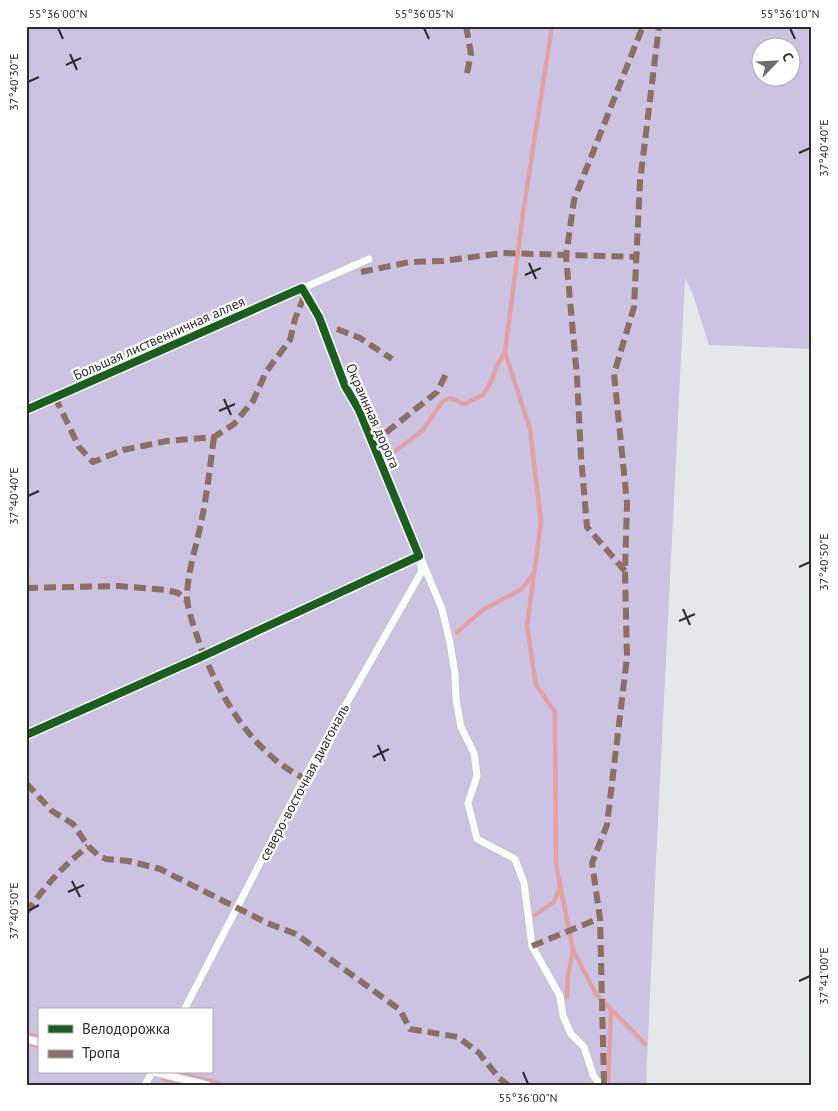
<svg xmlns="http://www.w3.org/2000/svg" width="838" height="1111" font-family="'PT Sans',sans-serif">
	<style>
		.green { fill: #cbc3e1; fill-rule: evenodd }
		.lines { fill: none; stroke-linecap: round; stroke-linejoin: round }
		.stream { stroke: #e1a1a4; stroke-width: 4.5 }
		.lane-casing { stroke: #c4c5c5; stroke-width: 9 }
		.lane { stroke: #fbfcfc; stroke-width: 7 }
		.quiet { stroke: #8d6e63; stroke-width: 6; stroke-dasharray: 12 6; stroke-linecap: butt }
		.cycleway-casing { stroke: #fff; stroke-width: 11 }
		.cycleway { stroke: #1b5e20; stroke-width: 8 }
		.ticks { fill: none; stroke: #2c2c2c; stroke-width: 2 }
		.labels { text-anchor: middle; stroke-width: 4.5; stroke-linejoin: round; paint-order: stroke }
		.street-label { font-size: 14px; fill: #2c2c2c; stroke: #fff }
		.neatline { fill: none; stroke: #2c2c2c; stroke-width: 2 }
		.ticks-label { font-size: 12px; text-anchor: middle; fill: #2c2c2c }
	</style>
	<rect width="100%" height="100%" fill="#e4e8e9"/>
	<!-- green -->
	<path class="green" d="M26,26H812V349L709,345L692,292L685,278L656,861L646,1085H26ZM760,48H790V78H760ZM39,1010H211V1072H39Z"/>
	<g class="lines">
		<!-- stream -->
		<path class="stream" d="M552,26L523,213L505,352L530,429L541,522L527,626L536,685L555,712L556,864L573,950L596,994L645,1044
			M390,455L422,431L443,401L451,398L464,404L483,395L493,378L496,367L505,352
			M457,632L484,609L522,589L534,573
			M535,915L554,902L560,887
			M567,997L568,975L573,950
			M26,1034L39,1037
			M26,1043L39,1046
			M174,1072L225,1085
			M163,1079L187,1085
			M608,1085L611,1009"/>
		<defs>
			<path id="lane" d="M302,288L319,317L345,386L359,410L442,609L450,643L455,674L456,699L461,727L474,753L477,776L468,803L477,839L515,859L524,883L532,946L560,996L563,1016L571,1034L584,1047L593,1075L598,1082L604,1083V1085
				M26,410L369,259
				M184,1010L304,778L422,571L420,563
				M26,1039L39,1042
				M154,1072L207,1085
				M145,1085L152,1072"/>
		</defs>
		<!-- lane casing -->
		<use href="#lane" class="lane-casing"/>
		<!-- lane -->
		<use href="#lane" class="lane"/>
		<!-- quiet -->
		<path class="quiet" d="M466,26L471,54L466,78
			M361,272L410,262L442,261L503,253L636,257
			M337,329L360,338L392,359
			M55,397L79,447L93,462L123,450L167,441L214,437L234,424L253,401L266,372L290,340L295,319L305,294
			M214,437C210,466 207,495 201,523C196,548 187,573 187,598C188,612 194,626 198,639C217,692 251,753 304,778
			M374,446L388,431L437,392L448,370
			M625,571L587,527L581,456L577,377L566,256L574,200L643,26
			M26,588L118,586L167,590L178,593L187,601
			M26,783L52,811L73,824L88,846L99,856L106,859L129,861L160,869L267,923L296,934L400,1010L410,1029L458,1037L479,1053L499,1078L508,1085
			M26,913C46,885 61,868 88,846
			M532,946L600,918
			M604,1083L600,918L592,863L607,825L627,657L625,571L627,503L614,374L634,307L640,182L659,26"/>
		<defs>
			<path id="cycleway" d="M26,410L302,288L319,317L345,386L359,410L419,556L201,657L26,735"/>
		</defs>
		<!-- cycleway casing -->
		<use href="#cycleway" class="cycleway-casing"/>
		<!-- cycleway -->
		<use href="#cycleway" class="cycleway"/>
	</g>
	<!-- ticks -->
	<path class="ticks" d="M58,28L63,39M424,28L429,39M790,28L795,39M70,54L77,70M66,65L81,58M28,82L39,77M799,153L810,148M529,263L536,279M525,275L541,268M224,399L231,415M219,411L235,404M28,496L39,491M799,567L810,562M683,609L690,625M679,621L695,614M378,745L385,761M373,757L389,749M72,881L80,897M68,892L84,885M28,911L39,905M799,981L810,976M523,1072L528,1084"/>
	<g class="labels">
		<!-- street labels -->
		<g class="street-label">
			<text transform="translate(159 338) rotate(-24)" y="5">Большая лиственничная аллея</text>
			<text transform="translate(373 416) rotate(66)" y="5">Окраинная дорога</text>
			<text transform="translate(304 782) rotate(-62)" y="5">северо-восточная диагональ</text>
		</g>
	</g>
	<!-- border -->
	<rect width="838" height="1111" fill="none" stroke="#ffffff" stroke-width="55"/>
	<!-- legend -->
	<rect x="38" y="1008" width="175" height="65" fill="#ffffff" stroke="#ababab"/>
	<rect x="48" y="1025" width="25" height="8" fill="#1b5e20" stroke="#ababab"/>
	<text x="82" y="1034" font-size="15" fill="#2c2c2c">Велодорожка</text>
	<rect x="48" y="1050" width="25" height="8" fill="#8d6e63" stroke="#ababab"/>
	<text x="82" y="1058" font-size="15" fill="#2c2c2c">Тропа</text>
	<!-- north arrow -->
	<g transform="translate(776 62) rotate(66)"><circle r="24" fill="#ffffff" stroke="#ababab"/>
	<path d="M0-4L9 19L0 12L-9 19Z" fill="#6c6e6e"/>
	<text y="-8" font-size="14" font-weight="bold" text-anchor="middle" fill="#2c2c2c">С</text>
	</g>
	<rect x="28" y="28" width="782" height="1056" class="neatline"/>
	<g class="ticks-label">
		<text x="58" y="18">55°36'00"N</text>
		<text x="424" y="18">55°36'05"N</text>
		<text x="790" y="18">55°36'10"N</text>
		<text transform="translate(14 82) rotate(-90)" y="4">37°40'30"E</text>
		<text transform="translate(824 148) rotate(-90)" y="4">37°40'40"E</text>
		<text transform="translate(14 496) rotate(-90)" y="4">37°40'40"E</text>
		<text transform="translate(824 562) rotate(-90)" y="4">37°40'50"E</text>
		<text transform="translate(14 911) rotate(-90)" y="4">37°40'50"E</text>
		<text transform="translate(824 976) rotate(-90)" y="4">37°41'00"E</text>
		<text x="528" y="1102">55°36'00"N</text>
	</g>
</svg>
